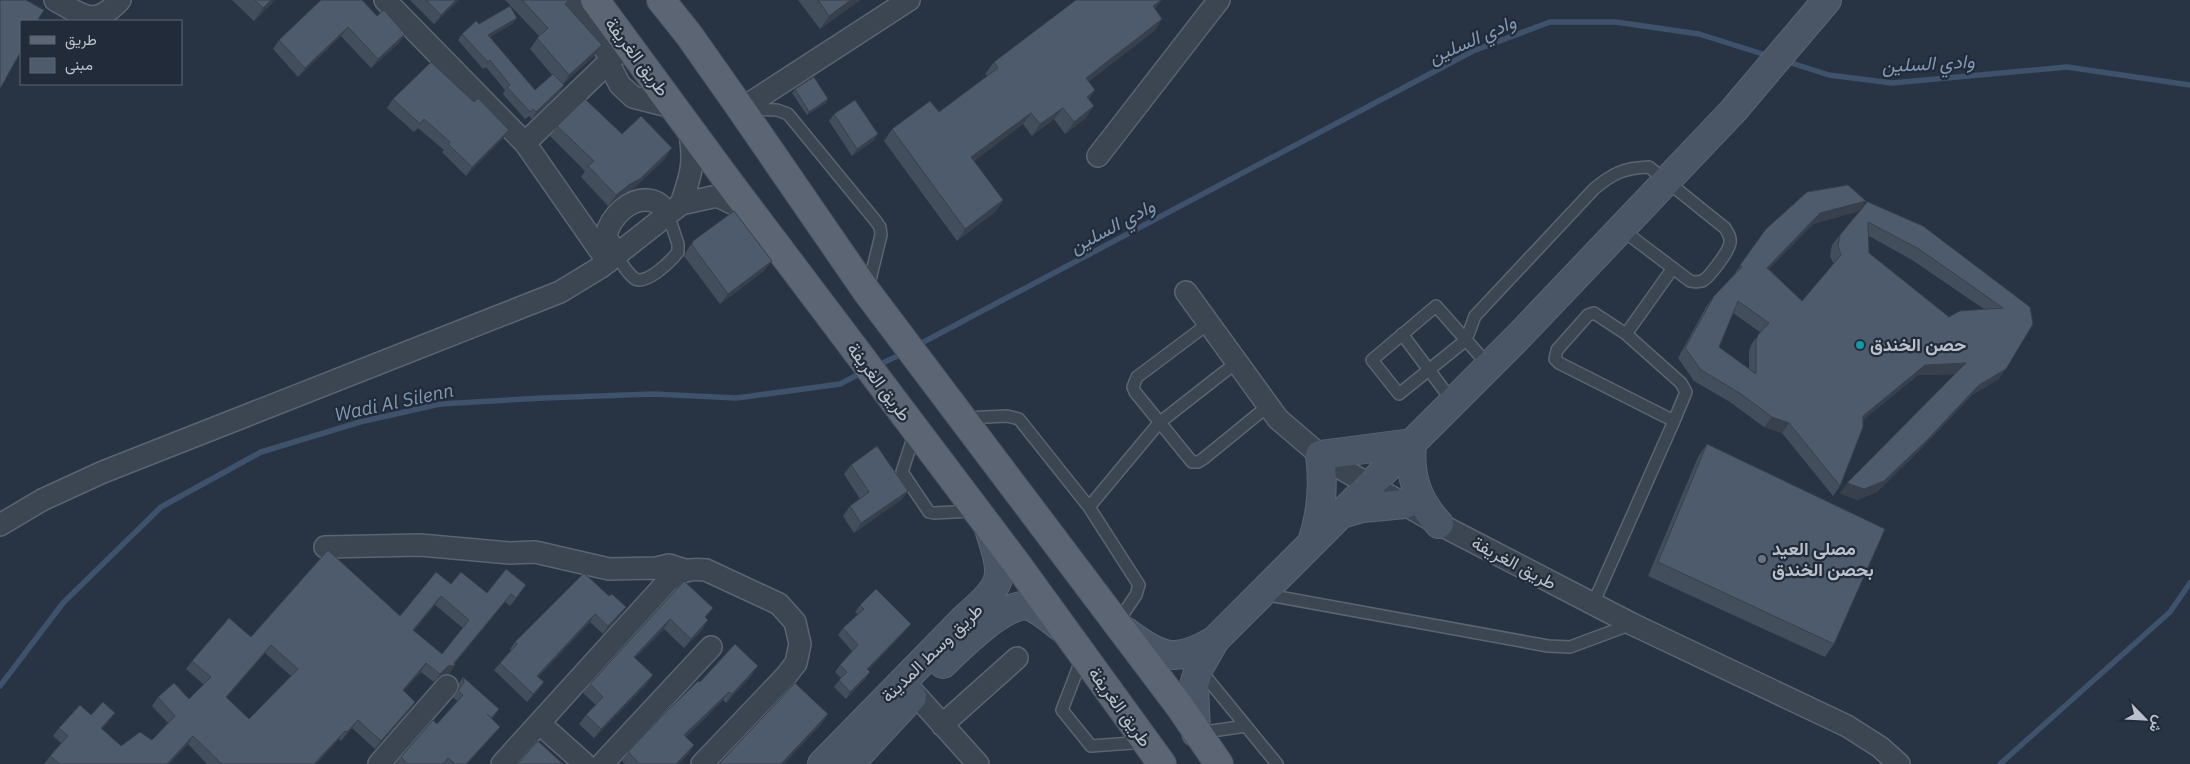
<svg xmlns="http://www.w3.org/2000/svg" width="2190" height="764" font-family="'IBM Plex Sans',Vazirmatn,sans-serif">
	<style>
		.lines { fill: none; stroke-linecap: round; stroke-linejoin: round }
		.stream { stroke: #3e526c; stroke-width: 5.5 }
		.lane-casing { stroke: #5b6471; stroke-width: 14 }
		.street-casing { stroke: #5b6471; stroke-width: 24 }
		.secondary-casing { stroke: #5b6471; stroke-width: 30 }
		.primary-casing { stroke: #464f5d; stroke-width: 30 }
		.lane { stroke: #3c4653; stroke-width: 11 }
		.street { stroke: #3c4653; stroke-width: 21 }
		.secondary { stroke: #4a5566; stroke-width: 28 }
		.primary { stroke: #5b6573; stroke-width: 28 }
		.wall { fill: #434e5d; fill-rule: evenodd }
		.shaded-wall { fill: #37404c }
		.building { fill: #4e5b6c; stroke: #37404c; fill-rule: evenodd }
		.culture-dot { fill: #0f9aa8; stroke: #212b39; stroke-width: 2 }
		.worship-dot { fill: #6b7280; stroke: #212b39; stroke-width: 2 }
		.labels { text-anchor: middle; stroke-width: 4.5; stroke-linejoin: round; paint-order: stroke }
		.street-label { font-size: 18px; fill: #bac1cd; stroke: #212b39 }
		.poi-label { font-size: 18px; font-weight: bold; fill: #bac1cd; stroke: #212b39; text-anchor: start }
		.water-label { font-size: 19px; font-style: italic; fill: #8298b3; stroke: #212b39 }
	</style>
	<rect width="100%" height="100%" fill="#283444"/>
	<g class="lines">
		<!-- stream -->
		<path class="stream" d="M1785,61L1829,75L1892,83L2067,67L2190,85
			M916,346L1473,51L1550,22H1616L1699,34L1769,56
			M876,366L904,353
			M0,686L63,603L161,507L261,452L360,422L440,404L543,398L653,394L737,398L840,384L863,372
			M2000,764L2170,612L2190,583"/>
		<defs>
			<path id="lane" d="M745,109L777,110L788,114L875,220L880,227L881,235L868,288
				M616,256C622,263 627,273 634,278C645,287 671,261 678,252V244L668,214
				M1209,323L1137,377L1133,387L1135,392L1192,462H1198L1203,459L1268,406
				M1402,334L1453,402
				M1626,334L1673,268
				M1489,366L1436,306L1372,360L1399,394L1466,340L1475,316L1594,189C1613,173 1624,168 1649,167L1725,228C1728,233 1731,237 1730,243C1729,251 1709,278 1702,281C1698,282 1694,282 1690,281L1621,229
				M965,418L1007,416L1019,419L1089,507L1139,585L1136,595L1117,623
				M915,432L902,472L929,512L934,513L974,511
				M1089,507L1159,423L1237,362
				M1263,594L1548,646L1570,647L1632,624
				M1593,604L1674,421L1686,392L1681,383L1626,334L1594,313L1588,315L1557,350L1555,359L1559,363L1674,421
				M1082,658L1062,710L1091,746L1146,742
				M1201,671L1277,764
				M1198,733L1246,726"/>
			<path id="street" d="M55,0C84,16 94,28 120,0
				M385,0L525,143L608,262
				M572,0L608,54L610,66L620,85L633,97L676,108
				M741,109L909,0
				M525,143L616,55
				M1098,156L1219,0
				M681,204C692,172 695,162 689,128
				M616,256L606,236C610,217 631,195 653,201C660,203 664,209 668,214
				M1186,292L1278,419L1326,460L1439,524L1632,624L1847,726L1880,747L1899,764
				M0,525L42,500L103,472L560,292L601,267L681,204L717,196L734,204L750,214
				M325,547L420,545L510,553L535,552L609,569L656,568L669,565L685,570
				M915,694L978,764
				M540,724L585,764
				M942,725L1017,658
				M379,764L447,686
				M502,764L668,581C682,571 688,568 706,570L779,604L795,622L800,644L796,663L786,676L702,764
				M602,764L711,647"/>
			<path id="secondary" d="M1341,514L1362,508L1405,504
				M1312,542C1322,513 1324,486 1320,455L1412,443C1409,476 1417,500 1439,524
				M1125,631C1160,658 1176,664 1215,640L1521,334L1733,111L1827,0
				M943,664C958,649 1007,600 1029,606C1041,610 1052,621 1062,628
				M1196,733L1194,685L1199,668L1215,640
				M822,764L965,618C1006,582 1005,578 988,526
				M850,764L912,697"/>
			<path id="primary" d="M595,0L728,181L1017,564L1162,764
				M661,0L689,35L741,109L867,292L1180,707L1219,764"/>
		</defs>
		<!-- lane casing -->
		<use href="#lane" class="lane-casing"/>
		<!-- street casing -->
		<use href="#street" class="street-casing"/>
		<!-- secondary casing -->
		<use href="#secondary" class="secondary-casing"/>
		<!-- primary casing -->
		<use href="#primary" class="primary-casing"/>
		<!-- lane -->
		<use href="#lane" class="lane"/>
		<!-- street -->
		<use href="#street" class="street"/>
		<!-- secondary -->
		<use href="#secondary" class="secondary"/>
		<!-- primary -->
		<use href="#primary" class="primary"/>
	</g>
	<!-- wall -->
	<path class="wall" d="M232,0H275L254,21Z
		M321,0L399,43L371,68L341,36L298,77L273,49L279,40Z
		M410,0H459L434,24Z
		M505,0H569L566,5L594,56L563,84L564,85L560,92L532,119L529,116L525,119L503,94L505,90L486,67L483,69L458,40L462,34L479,24L517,18L512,24L490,37L535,90L552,75L530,49L539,36Z
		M798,0H860L820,29Z
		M1155,10L1162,19L1154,31L1088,82L1089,99L1086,118L1065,134L1054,119L1032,136L1023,124L974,161L1003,200L995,212L957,241L884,141L892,129L939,112L987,76L985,74L994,62Z
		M795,89L826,103L807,115L792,93Z
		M393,99L474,102L509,130L503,138L466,176L442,152L444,150L418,128L414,132L387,108Z
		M834,114L878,134L873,141L852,156L829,121Z
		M557,126L622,134L665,159L633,189L622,194L608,206L581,177L585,171L550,136Z
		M1868,202L2030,307L1999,379L1972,395L1919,451L1877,492L1857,500L1840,493L1956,374L1918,375L1863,420L1840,486L1833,496L1782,433L1764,427L1730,402L1694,381L1678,358L1706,307L1714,296L1733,276L1766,229L1859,211L1813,224L1769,269L1802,301L1834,264L1830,256L1832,245L1840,235ZM1869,236L1912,260L1984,309L1949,317L1869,253ZM1733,313L1760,332L1751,345L1749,351V369L1719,347Z
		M693,241L764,271L720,304L684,256L686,252Z
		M1707,444L1834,644L1825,657L1648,576L1698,457Z
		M851,465L908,491L901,500L854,533L843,516L850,506L860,499L844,474Z
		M684,581L706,618L702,630L684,648L664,629L635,658L653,675L646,685L594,738L579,724L586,715L596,705L583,693L590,684Z
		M451,584L487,593L520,594L510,606L505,602L454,664L455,665L449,674H443L434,682L421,672L403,691L415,702L410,710L375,749L352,728L341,741L339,739L316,764H207L188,744L169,764H44L50,756L61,743L53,736L59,728L91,715L109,721L102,729L121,746L152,740L168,723L152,706L158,697L189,699L204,685L186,669L192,661L251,637L400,616ZM435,605L463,628L442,654L413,631ZM265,653L291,676L249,719L226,698Z
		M609,596L626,607L620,615L603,634L590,622L538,677L544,682L538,690L527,702L494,670L500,663L511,651L510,649L515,642Z
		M860,605L906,630L868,670L870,672L865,679L846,699L834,687L841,678L835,672L840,665L852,651L838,635L843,628L858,614L855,612Z
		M752,675L726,703L723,700L686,737L694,745L688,754L679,764H625L622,761L628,752L700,682Z
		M463,677L499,709L492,719L495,733L467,764H397L396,763L401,757L437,724L458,701L453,698L459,689V683Z"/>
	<!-- shaded-wall -->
	<path class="shaded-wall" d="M271,0H275L254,21L263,8Z
		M456,0H459L434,24L441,15Z
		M851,0H860L820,29L829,16Z
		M1161,0H1162L1154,10L1153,6Z
		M517,18L512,24L484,41L488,35Z
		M1162,19L1154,31L1078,90L1086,78Z
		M348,27L341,36L298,77L305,68Z
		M405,34L399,43L371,68L378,59Z
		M602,45L594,56L562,85L569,75Z
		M564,85L560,92L532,119L536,112Z
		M1095,90L1087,102V97Z
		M828,99L826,103L807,115L809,112Z
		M1094,106L1086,118L1065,134L1074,122Z
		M1063,108L1054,119L1032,136L1040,124Z
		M1031,113L1023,124L963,169L971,157Z
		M509,130L503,138L466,176L472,167Z
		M878,134L873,141L852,156L857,149Z
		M672,148L665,159L633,189L622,194L608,206L616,195Z
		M1003,200L995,212L957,241L965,229Z
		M1866,201L1859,211L1813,224L1760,278L1767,268L1820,213Z
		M772,261L764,271L720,304L728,294Z
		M1966,363L1959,374L1918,375L1856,426L1863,416L1925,365Z
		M2006,369L1999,379L1972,395L1919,451L1877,492L1857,500L1840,493L1847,483L1979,385Z
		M1772,417L1789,423L1782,433L1764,427Z
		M908,491L901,500L854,533L861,523Z
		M511,594L505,602L453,666L455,665L449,674H443L434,682L440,674Z
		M441,596L435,605L407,639L413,630Z
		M626,607L620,615L603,634L608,626Z
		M595,614L590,622L532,684L537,676Z
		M670,619L664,629L627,666L634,657Z
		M708,620L702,630L684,648L691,639Z
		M911,624L906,630L862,676L867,669Z
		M271,645L265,653L220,705L226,697Z
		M426,663L421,672L397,698L403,690Z
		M758,666L752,675L726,703L732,694Z
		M870,672L865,679L846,699L850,692Z
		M653,675L646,685L594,738L601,729Z
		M544,682L538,690L527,702L533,694Z
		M729,692L723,700L678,744L684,735Z
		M415,702L410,710L375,749L381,741Z
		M115,713L109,721L95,736L101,728Z
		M828,714L821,725L784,764H781Z
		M358,720L352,728L341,741L347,732Z
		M500,727L495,733L467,764H466Z
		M345,731L339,739L316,764H314Z
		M193,736L188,744L169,764H167Z
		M694,745L688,754L679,764H676Z"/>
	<!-- building -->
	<path class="building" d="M0,0H26L44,10L37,21H21V51L0,89Z
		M255,0H271L263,8Z
		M321,0H362L377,16L384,10L405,34L378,59L348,27L305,68L279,40Z
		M426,0H456L441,15Z
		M522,0H569L565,4L602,45L569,75L537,38L548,28Z
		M818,0H851L829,16Z
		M1076,0H1161L1153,6L1162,19L1086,78L1095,90L1087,97L1094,106L1074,122L1063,108L1040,124L1031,113L971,157L1003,200L965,229L892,129L930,101L939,112L998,68L994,62Z
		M510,6L517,18L488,35L535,90L553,74L564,85L536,112L533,109L530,112L507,87L510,85L490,60L488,62L462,34L476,21L479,24Z
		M431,62L474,102L478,98L509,130L472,167L448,144L450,142L424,119L420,124L393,99Z
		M814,77L828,99L809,112L795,89Z
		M585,99L622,134L641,116L672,148L640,179L630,184L616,195L588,166L594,161L557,126Z
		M855,100L878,134L857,149L834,114Z
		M1848,185L1866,201L1820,213L1767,268L1802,301L1841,255L1838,246L1840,235L1868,201V202L1923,226L2030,307L2033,324L2006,369L1979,385L1927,440L1884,481L1864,489L1847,483L1966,363L1925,365L1863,416V427L1840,486L1789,423L1772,417L1738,392L1701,370L1685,348L1714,296L1742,267L1740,265L1766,229L1807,192ZM1868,222L1919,249L2003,308L1960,311L1949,317L1869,253ZM1738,301L1769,323L1758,335L1756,341V374L1719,347Z
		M734,211L772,261L728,294L692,245L693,241Z
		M1707,444L1885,529L1834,644L1658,562Z
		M877,446L908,491L861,523L850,506L869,492L851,465Z
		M328,550L400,616L436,572L451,584L461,572L487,593L506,569L526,585L516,598L511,594L454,663L455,665L448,666L440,674L426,663L403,690L415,702L381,741L358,720L347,732L345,731L314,764H222L193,736L167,764H60L50,756L68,736L59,728L80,705L91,715L103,702L115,713L101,728L121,746L140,732L152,740L175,716L158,697L174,683L189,699L211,677L192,661L229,618L251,637ZM441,596L469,620L442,654L413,630ZM271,645L298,669L249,719L226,697Z
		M584,573L609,596L612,594L626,607L608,626L595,614L537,676L544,682L533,694L500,663L517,644L515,642Z
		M684,581L713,608L705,617L708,620L691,639L670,619L634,657L653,675L601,729L586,715L603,697L590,684Z
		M876,589L911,624L867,669L870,672L850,692L839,680L847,672L840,665L858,645L843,628L864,609L860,605Z
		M735,644L758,666L732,694L729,692L684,735L694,745L676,764H640L628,752L663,715L698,681L700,682Z
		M463,677L499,709L491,718L487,714L500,727L466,764H455L448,758L443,764H408L401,757L433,720L437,724L463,695L458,691L464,682Z
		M795,683L828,714L781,764H719Z
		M538,741L563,764H513L519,762Z"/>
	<!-- markers -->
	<circle class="culture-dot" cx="1860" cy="345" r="5"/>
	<circle class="worship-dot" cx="1762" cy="559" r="5"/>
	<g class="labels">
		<!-- street labels -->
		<g class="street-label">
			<text transform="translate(637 57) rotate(53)" y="6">طريق الغريفة</text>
			<text transform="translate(879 382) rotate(53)" y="6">طريق الغريفة</text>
			<text transform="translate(1514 563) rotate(28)" y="6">طريق الغريفة</text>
			<text transform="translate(932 653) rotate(-44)" y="6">طريق وسط المدينة</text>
			<text transform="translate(1120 707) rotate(54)" y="6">طريق الغريفة</text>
		</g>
		<!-- poi labels -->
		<g class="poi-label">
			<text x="1870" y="351">حصن الخندق</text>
			<text x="1772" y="555">مصلى العيد<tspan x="1772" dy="21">بحصن الخندق</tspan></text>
		</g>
		<!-- water labels -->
		<g class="water-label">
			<text transform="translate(1472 39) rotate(-24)" y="7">وادي السلين</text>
			<text transform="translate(1928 63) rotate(-3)" y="7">وادي السلين</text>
			<text transform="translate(1112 226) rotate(-28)" y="7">وادي السلين</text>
			<text transform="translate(394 402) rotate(-12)" y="7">Wadi Al Silenn</text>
		</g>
	</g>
	<!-- legend -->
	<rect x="20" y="20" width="162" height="65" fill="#212b39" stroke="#5e6774"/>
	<rect x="30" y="36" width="25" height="8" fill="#5b6573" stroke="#5e6774"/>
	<text x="65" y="45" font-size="15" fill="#bac1cd">طريق</text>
	<rect x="30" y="58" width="25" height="15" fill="#4e5b6c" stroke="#5e6774"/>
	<text x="65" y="70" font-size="15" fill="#bac1cd">مبنى</text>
	<!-- north arrow -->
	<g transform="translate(2145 719) rotate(114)" stroke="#212b39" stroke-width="4" paint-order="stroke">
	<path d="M0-4L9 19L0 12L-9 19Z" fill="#bac1cd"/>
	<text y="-8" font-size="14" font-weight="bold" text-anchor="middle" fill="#bac1cd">ش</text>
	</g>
</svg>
